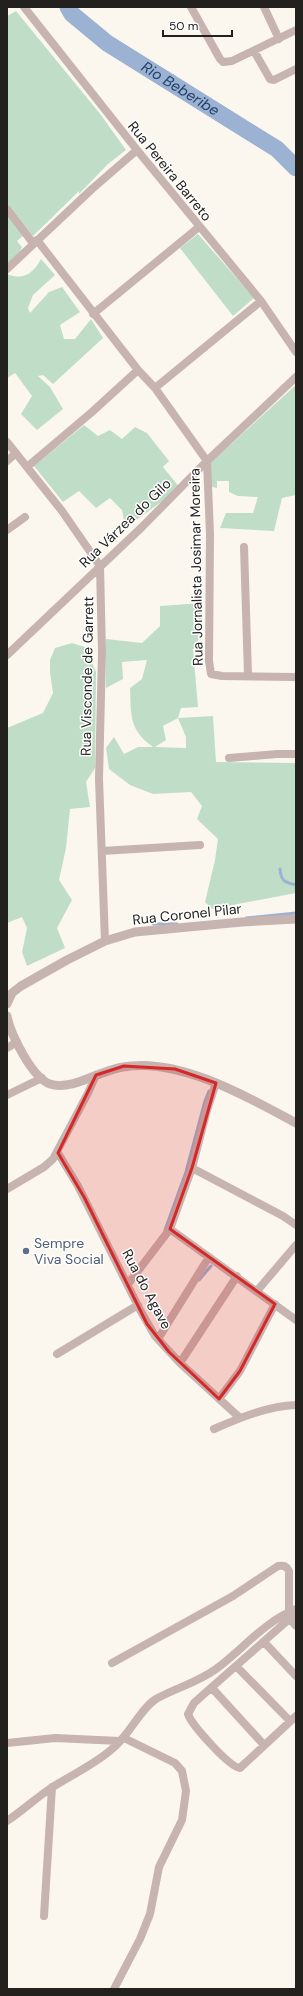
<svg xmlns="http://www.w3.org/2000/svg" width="303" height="1996" font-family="'DM Sans',sans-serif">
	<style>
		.green { fill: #c0dec7; fill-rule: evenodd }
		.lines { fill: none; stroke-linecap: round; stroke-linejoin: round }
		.stream { stroke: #9bb2d2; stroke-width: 3 }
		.river { stroke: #9bb2d2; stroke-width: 17 }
		.minor { stroke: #c7b3af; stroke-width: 8 }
		.tertiary { stroke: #c7b3af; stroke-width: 9 }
		.marked { fill: #d62828; fill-opacity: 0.2; stroke: #d62828; stroke-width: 3; stroke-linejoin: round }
		.service-dot { fill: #5c6f8a; stroke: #fff; stroke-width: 1.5 }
		.labels { text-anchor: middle; stroke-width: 3; stroke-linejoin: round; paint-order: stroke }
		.street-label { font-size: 14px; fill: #23211e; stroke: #fff }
		.service-label { font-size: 14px; fill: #4e5e75; stroke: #fff; text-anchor: start }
		.water-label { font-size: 15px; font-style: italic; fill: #22416c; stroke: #fff }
	</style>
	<rect width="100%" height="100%" fill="#fbf7ee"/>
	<!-- green -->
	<path class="green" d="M16,11L101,115L126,150L108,164L79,194V191L33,236L7,203V16Z
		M7,215L24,235L17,241L22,247L16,260L7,269Z
		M198,234L254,298L233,316L180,248Z
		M41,259L55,275L33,295L28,308L30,313L49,292L62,287L80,312L60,325L64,339H75L91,319L103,338L53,384L43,375L38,376L50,387L63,409L37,430L21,414L32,396L15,373L7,378V274C24,281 33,273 41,259Z
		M296,385V495L282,498L274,531L220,528L226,513H253L258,497L238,496L229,492V481H217V488L208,486L210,463Z
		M84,425L98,436L110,430L122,439L135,427L147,433L169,461L163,467L180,488L131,524L124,520L122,510L110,498L96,508L79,491L63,502L34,466Z
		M202,603V634L193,649L198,707L181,708L178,718L213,716L216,762L296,763V893L212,909L205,902L215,860L218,839L197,819L202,806L191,792L153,794L130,785L109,769L106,748L114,737L124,754L138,747H153C129,730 131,715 130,688L142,679L147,660L122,662L123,679L106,688V639L142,643L160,626V606ZM178,718L186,737V748L155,747L166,740L163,726Z
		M72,643L85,647L96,672L95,768L86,782L90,807L70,809L66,848L59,880L72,900L57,928L65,948L27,966L22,952L27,928L22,917L7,923V728L43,713L53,693L50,672V660L55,648Z"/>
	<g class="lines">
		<!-- stream -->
		<path class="stream" d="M280,869C281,881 284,882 296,885
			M246,918L296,913
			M153,924H177
			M165,1230L186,1172L205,1101L209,1091
			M199,1280L211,1266"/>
		<!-- river -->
		<path class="river" id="s1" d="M68,7L72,14L107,43L277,149L296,168"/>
		<!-- minor -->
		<path class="minor" d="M24,7L137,150L261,301L296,352
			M191,7L220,59L223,62L232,61L296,30
			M264,7L279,39
			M254,51L270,79L274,80L296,69
			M7,209L33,243
			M37,240L138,370L155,388L207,461L210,534L209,661L211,674L222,676L296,677
			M7,269L92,189L137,150
			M93,314L199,227
			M155,388L261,301
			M7,442L62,511L100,566L102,653L99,779L105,941
			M7,461L16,453
			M27,467L92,412L138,370
			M7,530L25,517
			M244,547L248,675
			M7,655L142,527L207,461L296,377
			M229,758L277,754H296
			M102,851L200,845
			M7,1048L17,1042
			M7,1095L42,1078
			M58,1153L78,1186L140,1310L155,1336L180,1363L240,1418
			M192,1168L283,1216L296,1225
			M7,1189L44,1167L53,1159L88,1093L96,1075
			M170,1229L296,1320
			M128,1284L170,1229L192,1168L207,1110L216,1083
			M257,1291L296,1245
			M158,1339L209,1257
			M57,1354L138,1305
			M180,1363L237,1276
			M219,1399L240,1371L275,1304
			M214,1429C239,1418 268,1406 296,1405
			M296,1613L204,1694L194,1703L188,1714C191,1724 229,1767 240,1768L296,1716
			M264,1642L296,1676
			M112,1663L233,1596L278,1566C284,1565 286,1566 289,1571V1613L290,1619L296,1626
			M236,1666L290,1721
			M212,1688L264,1745
			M7,1743L55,1738L120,1741
			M7,1821C22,1811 36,1798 51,1788C71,1775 94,1765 112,1749C129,1736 140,1709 156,1699C175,1688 197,1683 216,1669C242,1650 265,1621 296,1609
			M44,1916L52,1787
			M114,1989L140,1939L150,1914L159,1867L182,1820L186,1791L182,1771L175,1763L124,1738"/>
		<!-- tertiary -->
		<path class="tertiary" d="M7,1004L12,993L21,986L67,960L105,941L135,932L242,922L296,919
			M7,1016C10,1033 32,1078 50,1084C73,1091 100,1070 123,1067C179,1057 248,1097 296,1123"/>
	</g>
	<!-- marked area -->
	<path class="marked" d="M124,1066L175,1069L216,1083L192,1168L170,1229L275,1304L240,1371L219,1399L169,1352L147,1324L84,1197L58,1153L96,1075Z"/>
	<!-- markers -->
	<circle class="service-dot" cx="26" cy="1251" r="4"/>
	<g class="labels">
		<!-- street labels -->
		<g class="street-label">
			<text transform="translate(170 171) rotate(51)" y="5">Rua Pereira Barreto</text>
			<text transform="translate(125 523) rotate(-44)" y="5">Rua Várzea do Gilo</text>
			<text transform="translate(196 567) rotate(-91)" y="5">Rua Jornalista Josimar Moreira</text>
			<text transform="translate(87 676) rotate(-89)" y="5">Rua Visconde de Garrett</text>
			<text transform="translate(187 914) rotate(-6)" y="5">Rua Coronel Pilar</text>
			<text transform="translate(147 1289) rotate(62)" y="5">Rua do Agave</text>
		</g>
		<!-- service labels -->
		<g class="service-label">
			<text x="34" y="1248">Sempre<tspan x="34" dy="16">Viva Social</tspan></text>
		</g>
		<!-- water labels -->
		<g class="water-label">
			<text dy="5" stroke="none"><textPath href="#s1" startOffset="140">Rio Beberibe</textPath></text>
		</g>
	</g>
	<!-- border -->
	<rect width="303" height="1996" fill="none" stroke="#23211e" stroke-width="16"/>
	<!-- scale -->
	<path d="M163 30v6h69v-6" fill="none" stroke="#23211e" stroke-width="2"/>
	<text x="169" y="30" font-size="12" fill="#23211e" stroke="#ffffff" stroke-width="3" paint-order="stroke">50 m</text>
</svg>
